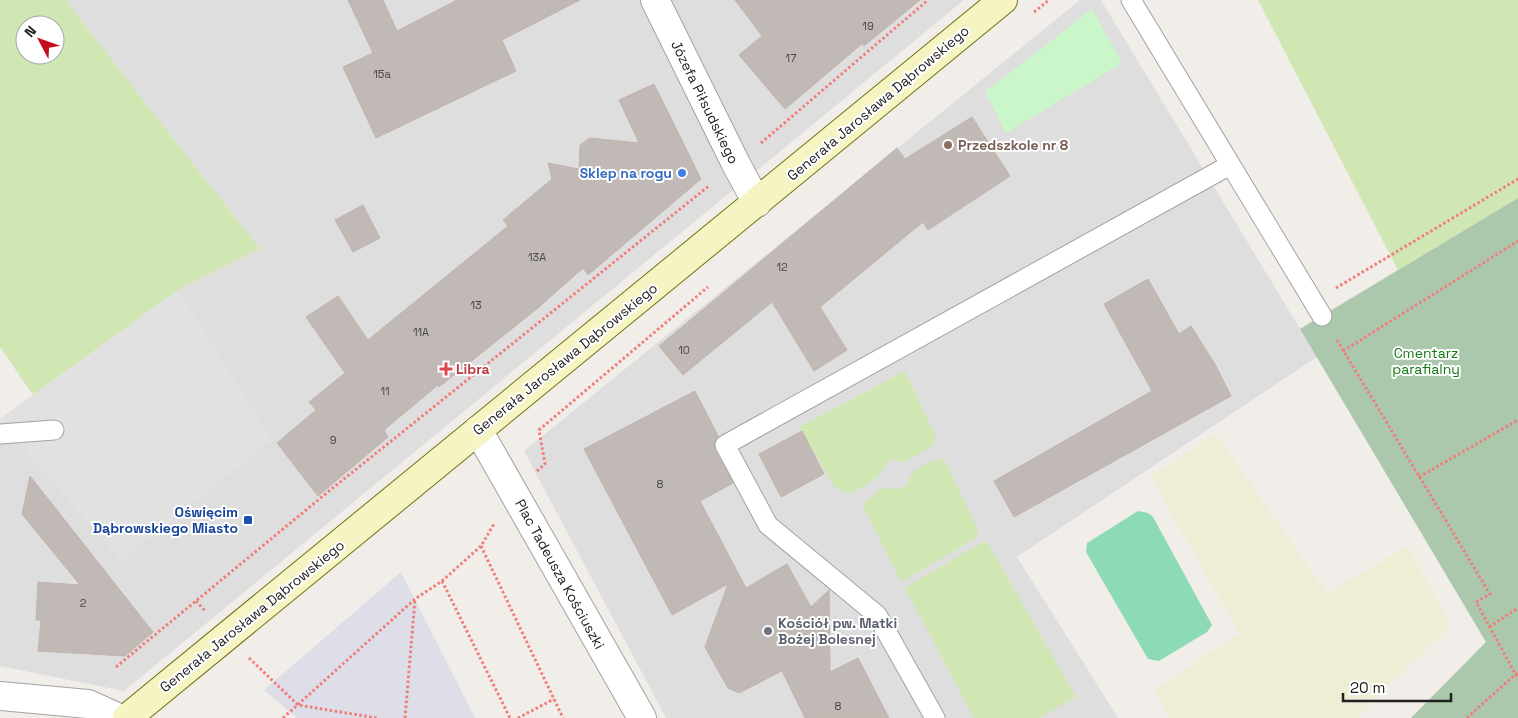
<svg xmlns="http://www.w3.org/2000/svg" width="1518" height="718" font-family="'Space Grotesk',sans-serif">
<style>
.residential{fill:#dfdede}
.farmland{fill:#eeeed6}
.grass{fill:#d0e7b3;fill-rule:evenodd}
.cemetery{fill:#abc8ad}
.park{fill:#caf6ca}
.pitch{fill:#8ddab6}
.parking{fill:#e1e1e1}
.plaza{fill:#dddee7}
.building{fill:#c1b9b5;stroke:#c2b4ac}
.lines{fill:none;stroke-linecap:round;stroke-linejoin:round}
.lane-casing{stroke:#a2a2a2;stroke-width:21}
.street-casing{stroke:#a2a2a2;stroke-width:30}
.secondary-casing{stroke:#70730d;stroke-width:30}
.path{stroke:#f17d7a;stroke-width:3;stroke-dasharray:2.5 2.5;stroke-linecap:butt}
.lane{stroke:#fff;stroke-width:19}
.street{stroke:#fff;stroke-width:28}
.secondary{stroke:#f6f4c2;stroke-width:28}
.education-dot{fill:#8d6e63;stroke:#fff;stroke-width:2}
.shop-dot{fill:#3f7fe0;stroke:#fff;stroke-width:2}
.health-dot{fill:#e0444e;stroke:#fff;stroke-width:2}
.transit-dot{fill:#1a4fb4;stroke:#fff;stroke-width:2}
.worship-dot{fill:#6b7280;stroke:#fff;stroke-width:2}
.labels{text-anchor:middle;dominant-baseline:central;stroke-width:4;stroke-linejoin:round;paint-order:stroke}
.number-label{font-size:11px;fill:#494746}
.street-label{font-size:14px;fill:#212121;stroke:#fff}
.education-label{font-size:14px;font-weight:bold;fill:#785e54;stroke:#fff;text-anchor:start}
.shop-label{font-size:14px;font-weight:bold;fill:#366cbe;stroke:#fff;text-anchor:end}
.park-label{font-size:14px;fill:#147a14;stroke:#fff}
.health-label{font-size:14px;font-weight:bold;fill:#be3a42;stroke:#fff;text-anchor:start}
.transit-label{font-size:14px;font-weight:bold;fill:#164399;stroke:#fff;text-anchor:end}
.worship-label{font-size:14px;font-weight:bold;fill:#5b616d;stroke:#fff;text-anchor:start}
</style>
<rect width="100%" height="100%" fill="#f1ede9"/>
<g class="residential">
<path d="M 67,0 L 964,0 L 124,691 L 0,666 L 0,419 L 178,290 L 260,249 L 72,9 Z"/>
<path d="M 1080,0 L 1101,0 L 1317,357 L 1017,557 L 1118,718 L 666,718 L 524,451 Z"/>
</g>
<path class="farmland" d="M 1216,434 L 1327,593 L 1408,546 L 1451,627 L 1387,686 L 1358,718 L 1170,718 L 1154,690 L 1239,633 L 1150,476 Z"/>
<g class="grass">
<path d="M 0,0 L 67,0 L 72,9 L 260,249 L 178,290 L 33,395 L 0,347 ZM 25,25 L 55,25 L 55,55 L 25,55 Z"/>
<path d="M 1258,0 L 1518,0 L 1518,198 L 1398,270 Z"/>
<path d="M 905,371 L 936,437 L 931,447 L 905,462 L 894,460 L 887,463 L 880,475 L 853,493 L 841,491 L 834,486 L 799,427 Z"/>
<path d="M 940,458 L 945,461 L 978,530 L 976,538 L 901,582 L 862,504 L 883,488 C 889,487 893,491 899,489 C 912,484 908,476 914,471 C 922,465 932,462 940,458 Z"/>
<path d="M 986,540 L 1076,697 L 1038,718 L 974,718 L 905,588 Z"/>
</g>
<path class="cemetery" d="M 1518,198 L 1518,718 L 1411,718 L 1486,642 L 1300,329 Z"/>
<path class="park" d="M 1092,9 L 1122,63 L 1006,133 L 985,92 Z"/>
<path class="pitch" d="M 1138,511 L 1148,513 L 1153,517 L 1212,625 L 1207,632 L 1159,661 L 1148,659 L 1086,552 L 1087,543 Z"/>
<path class="parking" d="M 178,290 L 272,440 L 121,561 L 0,421 L 0,419 Z"/>
<path class="plaza" d="M 401,572 L 475,718 L 297,718 L 264,690 Z"/>
<g class="building">
<path d="M 348,0 L 383,0 L 397,31 L 457,0 L 580,0 L 502,40 L 516,71 L 376,138 L 343,67 L 373,53 Z"/>
<path d="M 735,0 L 920,0 L 864,46 L 863,43 L 785,109 L 739,55 L 762,36 Z"/>
<path d="M 654,84 L 701,179 L 588,275 L 583,268 L 538,308 L 439,387 L 438,385 L 384,430 L 388,437 L 318,496 L 277,443 L 316,410 L 309,402 L 345,373 L 306,317 L 338,296 L 368,340 L 508,226 L 503,220 L 552,179 L 548,163 L 579,169 L 580,145 L 590,138 L 639,143 L 619,100 Z"/>
<path d="M 972,117 L 1010,176 L 928,230 L 923,222 L 820,307 L 847,350 L 814,371 L 772,302 L 683,375 L 659,346 L 897,148 L 905,159 Z"/>
<path d="M 363,205 L 380,238 L 353,252 L 335,220 Z"/>
<path d="M 1148,279 L 1179,334 L 1191,326 L 1216,366 L 1231,396 L 1014,517 L 994,481 L 1152,391 L 1104,304 Z"/>
<path d="M 695,391 L 718,436 L 714,444 L 715,450 L 733,483 L 700,501 L 746,588 L 787,564 L 811,607 L 829,590 L 830,672 L 858,658 L 889,718 L 805,718 L 782,671 L 739,693 L 728,688 L 705,647 L 728,584 L 672,615 L 584,449 Z"/>
<path d="M 802,431 L 824,474 L 781,497 L 759,454 Z"/>
<path d="M 30,476 L 153,632 L 125,656 L 38,651 L 41,620 L 36,620 L 38,582 L 80,585 L 22,514 Z"/>
</g>
<g class="lines">
<g class="lane-casing">
<g id="lane">
<path d="M 1131,0 L 1322,316"/>
<path d="M 0,434 L 54,430"/>
<path d="M 935,718 L 877,615 L 768,525 L 725,445 L 1230,165"/>
</g>
</g>
<g class="street-casing">
<g id="street">
<path d="M 655,0 L 736,164 L 757,203"/>
<path d="M 478,430 L 642,718"/>
<path d="M 0,696 L 88,704 L 119,718"/>
</g>
</g>
<g class="secondary-casing">
<path id="secondary" d="M 127,718 L 1003,0"/>
</g>
<g class="path">
<path d="M 1034,12 L 1049,0"/>
<path d="M 761,143 L 928,0"/>
<path d="M 1336,288 L 1518,179"/>
<path d="M 1337,340 L 1490,594 L 1476,602 L 1518,679"/>
<path d="M 1343,351 L 1518,241"/>
<path d="M 537,471 L 545,464 L 539,430 L 708,287"/>
<path d="M 1419,477 L 1518,420"/>
<path d="M 481,546 L 563,718"/>
<path d="M 442,581 L 510,718"/>
<path d="M 196,601 L 206,612"/>
<path d="M 1489,627 L 1518,608"/>
<path d="M 249,658 L 298,705 L 377,718"/>
<path d="M 116,667 L 329,491 L 710,185"/>
<path d="M 283,718 L 415,599 L 442,581 L 481,546 L 494,524"/>
<path d="M 405,718 L 415,599"/>
<path d="M 518,718 L 554,699"/>
<path d="M 1467,718 L 1518,672"/>
</g>
<use href="#lane" class="lane"/>
<use href="#street" class="street"/>
<use href="#secondary" class="secondary"/>
</g>
<circle class="education-dot" cx="948" cy="145" r="5"/>
<circle class="shop-dot" cx="682" cy="173" r="5"/>
<path class="health-dot" d="M443.5 361.5h5v5h5v5h-5v5h-5v-5h-5v-5h5z"/>
<rect class="transit-dot" x="243" y="515" width="10" height="10" rx="2.5"/>
<circle class="worship-dot" cx="768" cy="631" r="5"/>
<g class="labels">
<g class="number-label">
<text x="868" y="26">19</text>
<text x="791" y="58">17</text>
<text x="382" y="74">15a</text>
<text x="537" y="257">13A</text>
<text x="782" y="267">12</text>
<text x="476" y="305">13</text>
<text x="421" y="332">11A</text>
<text x="684" y="350">10</text>
<text x="385" y="391">11</text>
<text x="333" y="440">9</text>
<text x="660" y="484">8</text>
<text x="83" y="603">2</text>
<text x="838" y="706">8</text>
</g>
<g class="street-label">
<text transform="translate(705 102) rotate(64)">Józefa Piłsudskiego</text>
<text transform="translate(878 103) rotate(-40)">Generała Jarosława Dąbrowskiego</text>
<text transform="translate(565 359) rotate(-39)">Generała Jarosława Dąbrowskiego</text>
<text transform="translate(560 574) rotate(61)">Plac Tadeusza Kościuszki</text>
<text transform="translate(252 616) rotate(-39)">Generała Jarosława Dąbrowskiego</text>
</g>
<g class="education-label">
<text x="958" y="145">Przedszkole nr 8</text>
</g>
<g class="shop-label">
<text x="672" y="173">Sklep na rogu</text>
</g>
<g class="park-label">
<text x="1426" y="353">Cmentarz<tspan x="1426" dy="16">parafialny</tspan></text>
</g>
<g class="health-label">
<text x="456" y="369">Libra</text>
</g>
<g class="transit-label">
<text x="238" y="512">Oświęcim<tspan x="238" dy="16">Dąbrowskiego Miasto</tspan></text>
</g>
<g class="worship-label">
<text x="778" y="623">Kościół pw. Matki<tspan x="778" dy="16">Bożej Bolesnej</tspan></text>
</g>
</g>
<g transform="translate(40 40) rotate(311)"><circle r="24" fill="#ffffff" stroke="#a6a6a6"/>
<path d="M0-4L9 19L0 12L-9 19Z" fill="#c40e1d"/>
<text y="-8" font-size="14" font-weight="bold" text-anchor="middle" fill="#212121">N</text>
</g>
<path d="M1343 693v8h108v-8" fill="none" stroke="#212121" stroke-width="2.5"/>
<text x="1350" y="693" font-size="15" fill="#212121" stroke="#ffffff" stroke-width="4" paint-order="stroke">20 m</text>
</svg>
